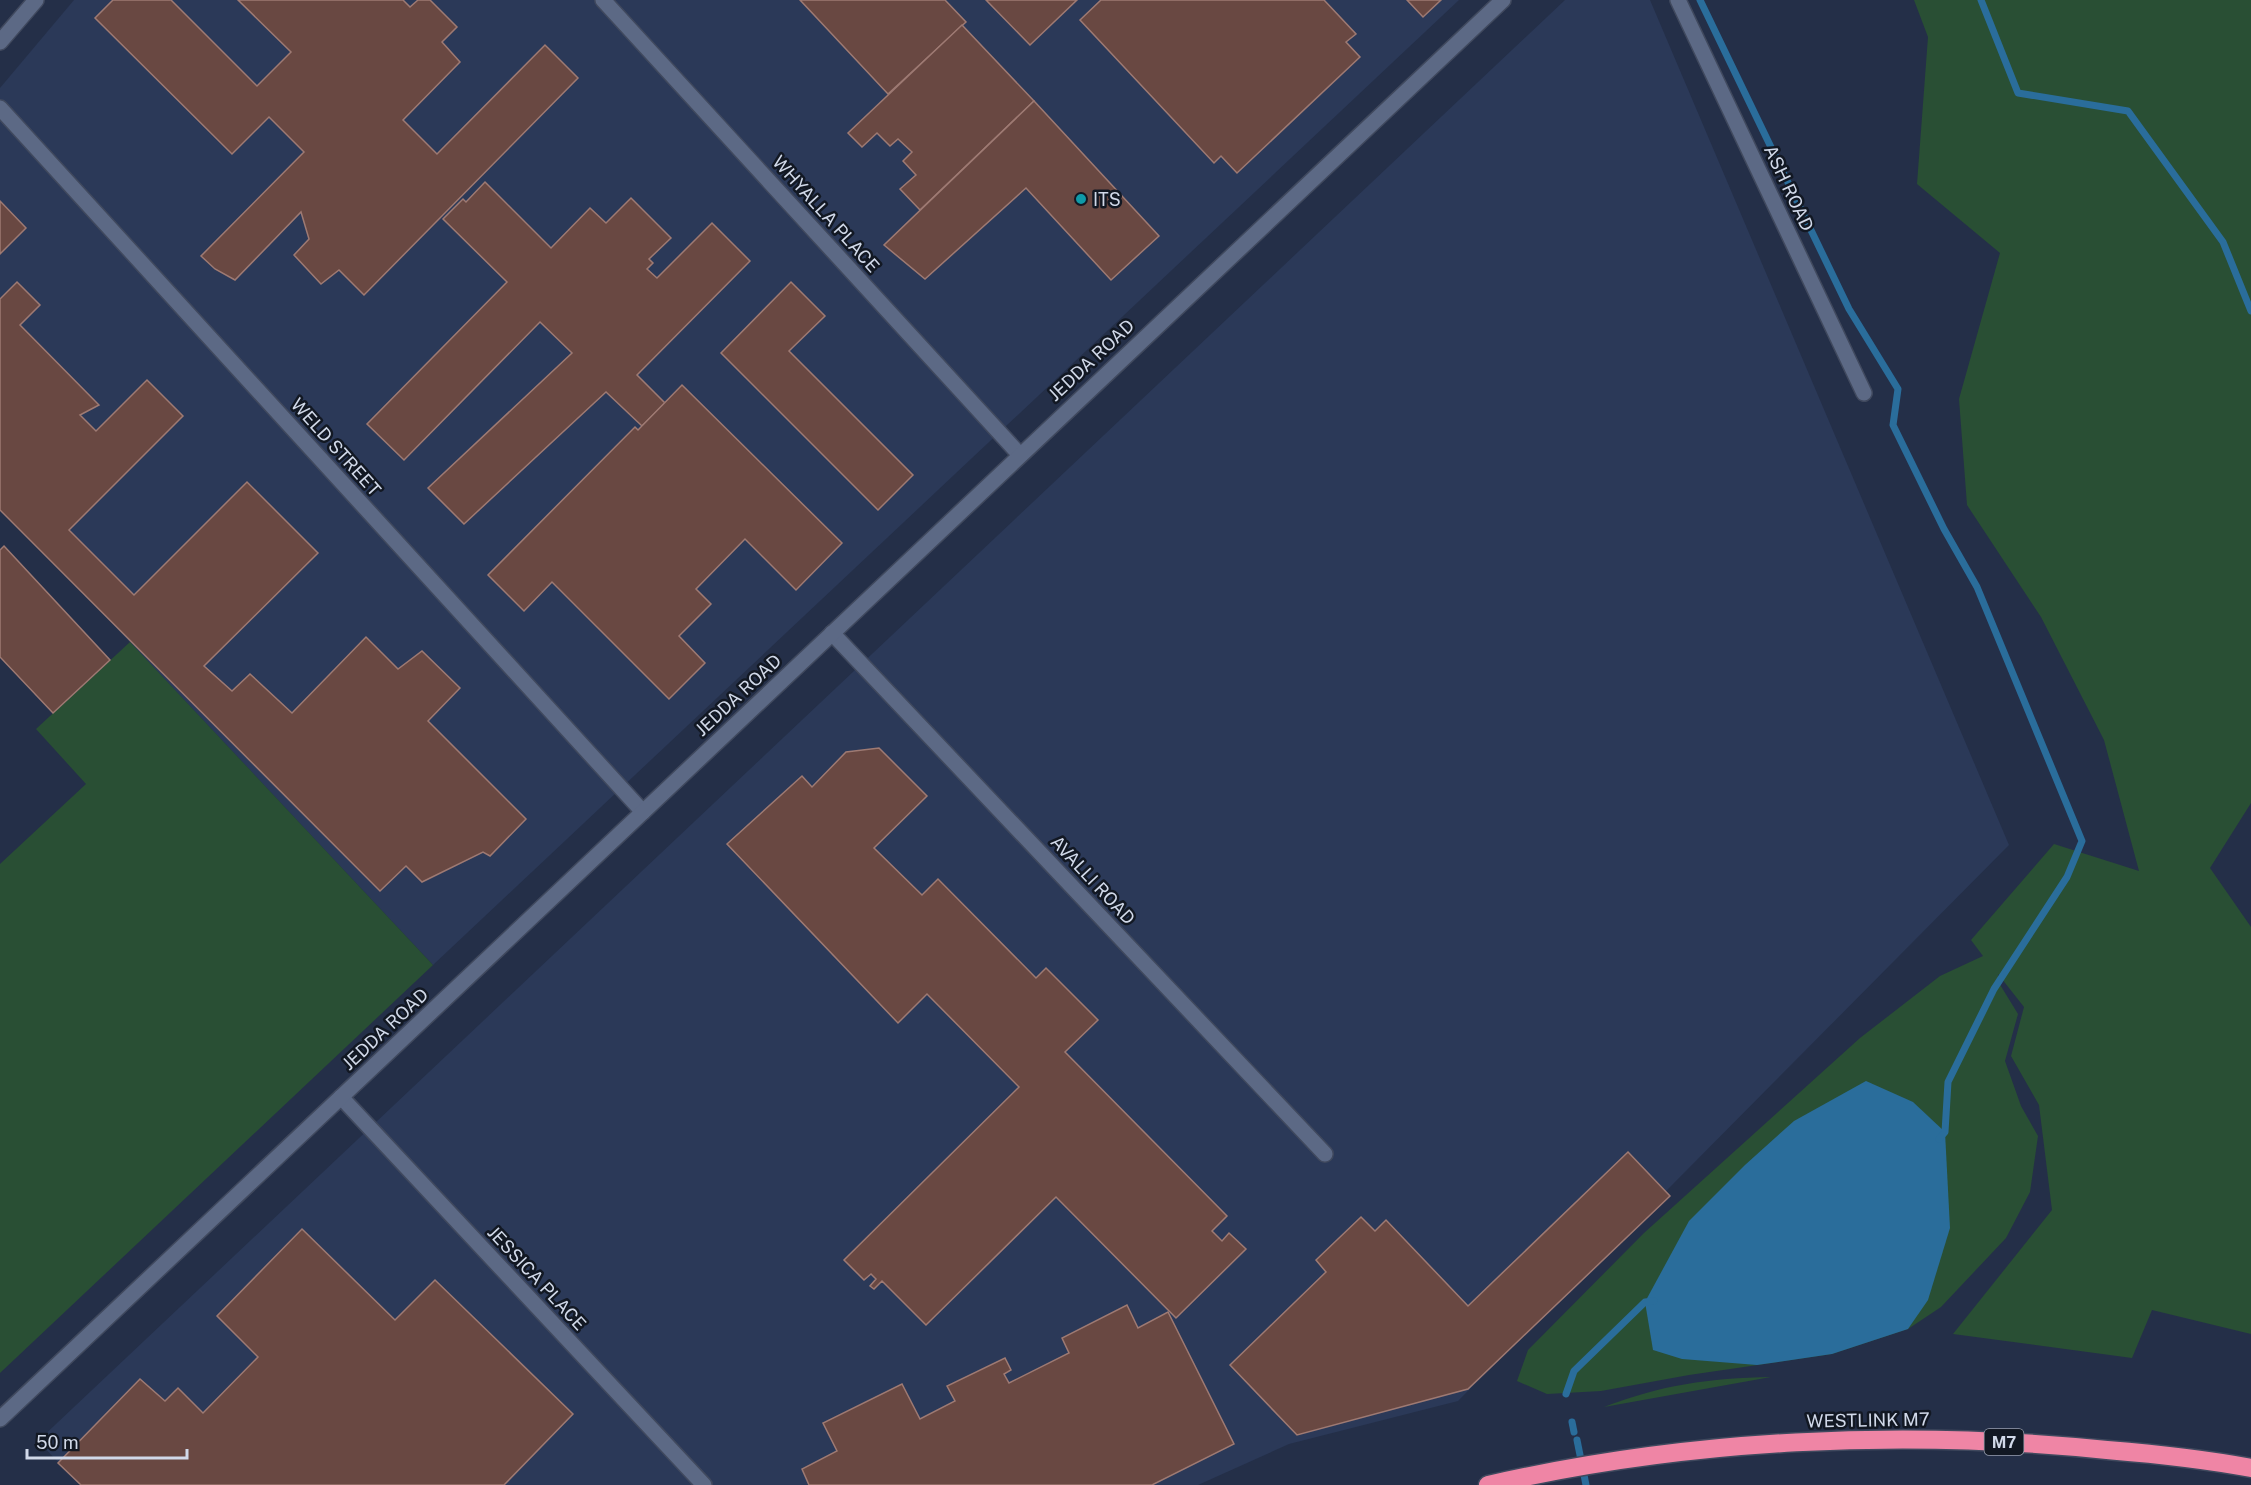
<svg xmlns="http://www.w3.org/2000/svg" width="2251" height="1485" font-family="'Public Sans',sans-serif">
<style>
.built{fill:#2b3958}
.green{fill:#294f34}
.water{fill:#2a6d9b}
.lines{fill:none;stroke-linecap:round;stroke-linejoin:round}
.stream{stroke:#2a6d9b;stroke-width:7}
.building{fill:#694842;stroke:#9e7a73;stroke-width:1.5}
.minor-casing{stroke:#40495e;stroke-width:18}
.highway-casing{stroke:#40495e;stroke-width:21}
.minor{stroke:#5c6985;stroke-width:15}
.highway{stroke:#ef85a5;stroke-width:18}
.culture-dot{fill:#0f9aa8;stroke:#121823;stroke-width:2}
.labels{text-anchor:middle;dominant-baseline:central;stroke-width:5;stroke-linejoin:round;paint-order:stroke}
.shield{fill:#121823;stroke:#989fae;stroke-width:1.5}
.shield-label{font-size:16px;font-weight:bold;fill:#d1d9e9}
.street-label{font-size:18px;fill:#d1d9e9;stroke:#121823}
.poi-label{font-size:18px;fill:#d1d9e9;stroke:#121823;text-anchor:start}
</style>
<rect width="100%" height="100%" fill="#242f48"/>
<g class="built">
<path d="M 74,0 L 1459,0 L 433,965 L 0,504 L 0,88 Z"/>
<path d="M 1565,0 L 1650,0 L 2009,845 L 1458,1401 L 1289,1444 L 1198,1485 L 80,1485 L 38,1441 Z"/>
</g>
<g class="green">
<path d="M 1914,0 L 2251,0 L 2251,803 L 2210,868 L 2251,927 L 2251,1334 L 2152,1310 L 2132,1358 L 1953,1334 L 2052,1210 L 2039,1105 L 2011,1056 L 2024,1007 L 1998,974 L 1999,983 L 2018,1014 L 2005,1061 L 2021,1106 L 2038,1136 L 2030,1192 L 2006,1238 L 1941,1307 L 1908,1329 L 1832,1354 L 1689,1375 L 1601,1391 L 1547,1394 L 1517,1381 L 1528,1350 L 1644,1233 L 1860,1038 L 1940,976 L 1983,956 L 1971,940 L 2054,844 L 2139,871 L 2104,740 L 2041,617 L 1967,505 L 1959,399 L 2000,253 L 1917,184 L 1928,37 Z"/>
<path d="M 130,642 L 433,965 L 0,1373 L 0,864 L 86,784 L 36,729 Z"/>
<path d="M 1771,1377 L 1604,1407 C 1661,1385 1709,1378 1771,1377 Z"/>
</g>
<path class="water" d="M 1866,1081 L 1913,1102 L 1945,1132 L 1950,1228 L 1928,1300 L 1908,1329 L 1832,1354 L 1757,1365 L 1682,1359 L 1653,1350 L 1645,1302 L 1689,1221 L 1745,1165 L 1794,1121 Z"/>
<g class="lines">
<g class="stream">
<path d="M 1700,0 L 1849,309 L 1898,389 L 1893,425 L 1944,529 L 1977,587 L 2082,841 L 2067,877 L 1994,989 L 1948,1082 L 1945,1132 L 1939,1139"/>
<path d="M 1981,0 L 2018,93 L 2128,111 L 2223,242 L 2251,311"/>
<path d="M 1566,1394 L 1574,1371 L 1645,1302 L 1654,1301"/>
<path d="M 1572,1422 L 1574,1432"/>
<path d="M 1577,1440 L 1586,1485"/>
</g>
</g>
<g class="building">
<path d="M 113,0 L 171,0 L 257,86 L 291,52 L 238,0 L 403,0 L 410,7 L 418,0 L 430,0 L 457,27 L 442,42 L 460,62 L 403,120 L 437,154 L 545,45 L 578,78 L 364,295 L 339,270 L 321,284 L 294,255 L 309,239 L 301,212 L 235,280 L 215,269 L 201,256 L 304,152 L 269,117 L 232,154 L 95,18 Z"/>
<path d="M 800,0 L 945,0 L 966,22 L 888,94 Z"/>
<path d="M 986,0 L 1077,0 L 1030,45 Z"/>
<path d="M 1101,0 L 1324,0 L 1356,34 L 1346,42 L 1360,57 L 1237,173 L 1221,156 L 1214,163 L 1080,20 Z"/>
<path d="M 1407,0 L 1441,0 L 1423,17 Z"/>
<path d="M 962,25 L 1034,101 L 920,210 L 900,189 L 916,175 L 903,161 L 912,152 L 898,139 L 890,146 L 877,133 L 862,147 L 848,133 Z"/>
<path d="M 1034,101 L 1159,236 L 1111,280 L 1026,188 L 925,279 L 884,245 Z"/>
<path d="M 485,182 L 551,248 L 590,208 L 606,223 L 631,198 L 671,238 L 649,259 L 653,263 L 647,269 L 657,278 L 712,223 L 750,261 L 637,375 L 665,403 L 642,426 L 606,392 L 464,524 L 428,488 L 572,353 L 540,322 L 404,460 L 367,424 L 507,282 L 443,219 L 463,199 L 466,202 Z"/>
<path d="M 0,201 L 26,228 L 0,254 Z"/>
<path d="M 17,282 L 40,305 L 20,325 L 99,405 L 80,415 L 96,431 L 147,380 L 183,416 L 69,530 L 134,595 L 247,482 L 318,553 L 204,666 L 232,691 L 250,674 L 292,713 L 366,637 L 398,669 L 422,651 L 460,688 L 428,721 L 526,819 L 490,856 L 483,852 L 422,882 L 406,866 L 380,891 L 0,510 L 0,299 Z"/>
<path d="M 791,282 L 825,316 L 789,351 L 913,475 L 878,510 L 721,353 Z"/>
<path d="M 682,385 L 842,543 L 796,590 L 745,539 L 696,589 L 711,604 L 679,636 L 705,663 L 669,699 L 552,582 L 524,611 L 488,575 L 635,427 L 638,430 Z"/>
<path d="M 4,546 L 110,660 L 53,713 L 0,657 L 0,550 Z"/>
<path d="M 879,748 L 927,796 L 874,848 L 922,895 L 938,879 L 1036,978 L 1046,968 L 1098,1020 L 1065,1052 L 1227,1216 L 1212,1231 L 1222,1241 L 1229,1233 L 1246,1249 L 1176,1318 L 1056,1197 L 926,1325 L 882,1281 L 874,1289 L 870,1286 L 876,1279 L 871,1274 L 864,1280 L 844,1260 L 1019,1087 L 927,994 L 898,1023 L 727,844 L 802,776 L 812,787 L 846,752 Z"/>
<path d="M 1628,1152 L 1670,1196 L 1468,1389 L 1297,1435 L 1230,1365 L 1326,1272 L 1316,1260 L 1361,1217 L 1375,1231 L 1386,1220 L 1468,1306 Z"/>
<path d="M 302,1229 L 395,1320 L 435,1280 L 573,1414 L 504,1485 L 81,1485 L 58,1463 L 140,1379 L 165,1401 L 178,1388 L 203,1413 L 258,1357 L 217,1316 Z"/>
<path d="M 1127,1305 L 1138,1328 L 1168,1312 L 1234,1444 L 1152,1485 L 809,1485 L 802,1469 L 837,1451 L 823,1423 L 902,1384 L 920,1419 L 955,1401 L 947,1386 L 1005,1358 L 1011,1370 L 1004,1374 L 1009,1383 L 1069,1353 L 1062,1338 Z"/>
</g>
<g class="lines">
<g class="minor-casing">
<g id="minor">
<path d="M 603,0 L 1019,454"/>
<path d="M 1678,0 L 1864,393"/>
<path d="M 0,42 L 36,0"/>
<path d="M 0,108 L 643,812"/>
<path d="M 832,633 L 1325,1154"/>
<path d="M 341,1097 L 704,1485"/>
<path d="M 0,1419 L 1503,0"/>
</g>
</g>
<g class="highway-casing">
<path id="highway" d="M 1488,1485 C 1689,1439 1902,1429 2107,1450 C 2155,1454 2204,1459 2251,1468"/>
</g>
<use href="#minor" class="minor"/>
<use href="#highway" class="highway"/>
</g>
<circle class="culture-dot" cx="1081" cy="199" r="6"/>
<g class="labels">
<rect class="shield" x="1984.5" y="1429" width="39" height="26" rx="4.5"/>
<g class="shield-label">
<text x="2004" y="1442">M7</text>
</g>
<g class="street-label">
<text transform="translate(1789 188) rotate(65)">ASH ROAD</text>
<text transform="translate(826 214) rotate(48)">WHYALLA PLACE</text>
<text transform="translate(1091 360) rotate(-43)">JEDDA ROAD</text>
<text transform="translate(336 447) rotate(48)">WELD STREET</text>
<text transform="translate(738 695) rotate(-43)">JEDDA ROAD</text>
<text transform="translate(1093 880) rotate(47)">AVALLI ROAD</text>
<text transform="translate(385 1029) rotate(-43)">JEDDA ROAD</text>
<text transform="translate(537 1278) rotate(47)">JESSICA PLACE</text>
<text transform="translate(1868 1420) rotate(-1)">WESTLINK M7</text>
</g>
<g class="poi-label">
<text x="1093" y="199">ITS</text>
</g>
</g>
<path d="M27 1449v9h160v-9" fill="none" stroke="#d1d9e9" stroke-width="3"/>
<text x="36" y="1449" font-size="18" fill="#d1d9e9" stroke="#121823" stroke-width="4.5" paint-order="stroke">50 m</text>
</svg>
